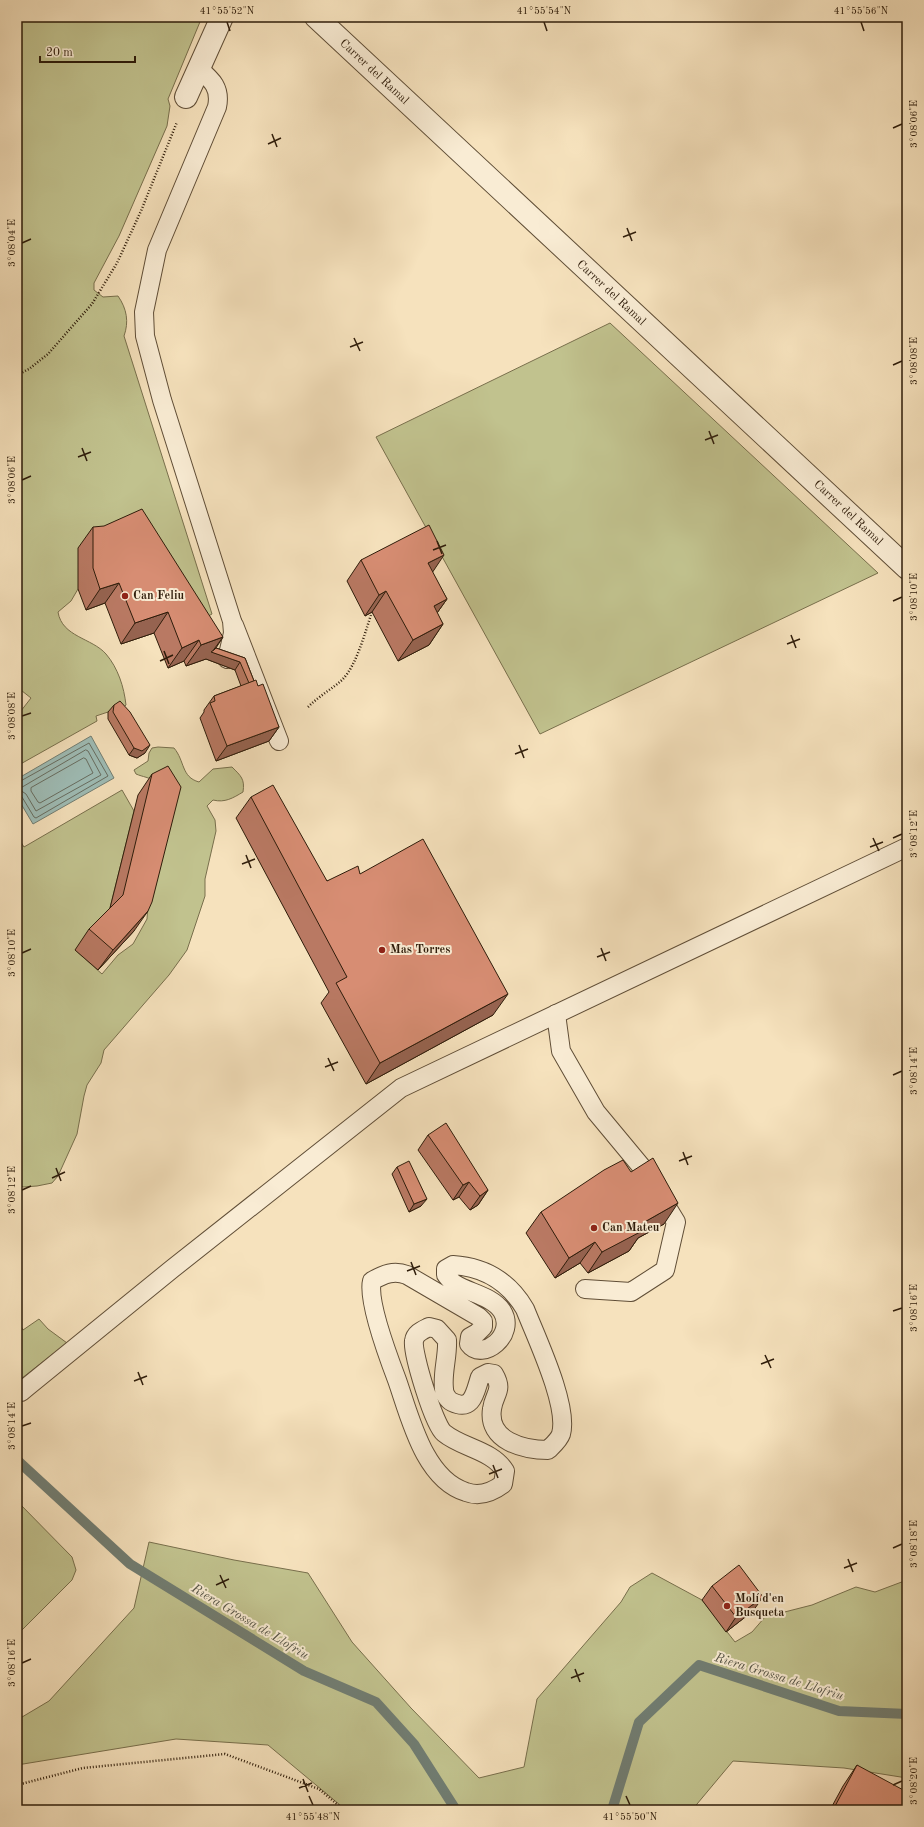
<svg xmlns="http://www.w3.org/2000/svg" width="924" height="1827" font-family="'Old Standard TT',serif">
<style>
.green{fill:#c1c28e;stroke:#786f4c}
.water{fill:#9ebdb7;stroke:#717d72}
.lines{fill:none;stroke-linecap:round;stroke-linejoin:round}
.shore{stroke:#666c60;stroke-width:1}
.stream{stroke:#717d72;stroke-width:10}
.service-casing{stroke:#604e37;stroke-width:20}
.minor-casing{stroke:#604e37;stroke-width:24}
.path{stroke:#2e1c0a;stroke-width:2.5;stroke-dasharray:1 2;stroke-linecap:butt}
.service{stroke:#f9ecd4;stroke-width:18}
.minor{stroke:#f9ecd4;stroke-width:22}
.wall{fill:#b97963;stroke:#2e1c0a}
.shaded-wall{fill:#966350;stroke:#2e1c0a}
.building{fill:#d78d73;stroke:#2e1c0a}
.ticks{fill:none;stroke:#2e1c0a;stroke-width:1.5}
.poi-dot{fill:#8f2418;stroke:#f9ecd4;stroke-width:1.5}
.labels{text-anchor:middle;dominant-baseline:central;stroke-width:4;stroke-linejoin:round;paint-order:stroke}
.street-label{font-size:12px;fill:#2e1c0a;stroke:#f9ecd4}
.poi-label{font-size:12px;font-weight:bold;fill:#2e1c0a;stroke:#f9ecd4;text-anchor:start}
.water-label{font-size:13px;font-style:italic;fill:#555447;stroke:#f9ecd4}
.neatline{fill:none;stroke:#2e1c0a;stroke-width:1.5}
.ticks-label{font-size:10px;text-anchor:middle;fill:#2e1c0a}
</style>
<rect width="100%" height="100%" fill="#f6e2bd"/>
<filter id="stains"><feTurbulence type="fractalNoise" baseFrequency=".005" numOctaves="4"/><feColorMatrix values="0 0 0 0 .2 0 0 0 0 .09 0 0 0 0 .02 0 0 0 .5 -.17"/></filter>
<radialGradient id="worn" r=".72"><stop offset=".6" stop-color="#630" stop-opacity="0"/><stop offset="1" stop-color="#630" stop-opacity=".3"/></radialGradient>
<g class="green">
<path d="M 17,17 L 202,17 L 168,99 L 170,106 L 167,126 L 119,236 L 94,283 L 94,290 L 103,297 L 118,296 C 127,309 129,322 124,336 L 212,614 L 189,627 L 78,589 L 71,601 L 58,612 C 62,637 92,638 106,654 C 118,668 124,687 126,705 L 118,713 L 108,712 L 96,716 L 97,721 L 17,766 L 17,716 L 31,698 L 17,687 Z"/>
<path d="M 610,323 L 878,573 L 540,734 L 376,437 Z"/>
<path d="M 158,747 L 174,748 C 185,761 181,777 199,782 L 213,769 L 232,767 C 241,776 245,779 243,792 C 233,798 225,803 213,800 L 207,806 L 215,820 L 216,831 L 205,879 L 205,896 L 187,950 L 169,975 L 104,1050 L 101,1063 L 87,1085 L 84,1096 L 77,1134 L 58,1176 L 52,1183 L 37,1186 L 23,1187 L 17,1183 L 17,836 L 24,847 L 122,790 L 134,811 L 108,916 L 75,950 L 102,974 L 118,955 L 133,944 L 147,919 L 156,782 C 149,777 143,777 136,774 L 134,770 L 148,761 L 149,753 L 152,748 Z"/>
<path d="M 17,1319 L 23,1330 L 39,1319 L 48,1329 L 67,1343 L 17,1382 Z"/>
<path d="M 17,1501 L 72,1557 L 76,1570 L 72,1580 L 17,1635 Z"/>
<path d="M 149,1542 L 234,1560 L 308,1573 L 352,1642 L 411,1708 L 479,1778 L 524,1767 L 537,1699 L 621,1602 L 630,1587 L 652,1573 L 702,1600 L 735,1642 L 752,1632 L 765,1617 L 812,1605 L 856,1587 L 875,1592 L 907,1580 L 907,1778 L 844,1768 L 733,1761 L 692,1810 L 346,1810 L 268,1745 L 176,1739 L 17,1765 L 17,1720 L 49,1701 L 134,1608 Z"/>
</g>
<path class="water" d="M 91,736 L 114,778 L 33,824 L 17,797 L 17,779 Z"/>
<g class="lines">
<g class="shore">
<path d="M 86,750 L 88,751 L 101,775 L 36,811 L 26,794 L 20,790 L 21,788 Z"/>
<path d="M 84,758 L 86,759 L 93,773 L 40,803 L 38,802 L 31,791 L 31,788 Z"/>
<path d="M 17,783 L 89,743 L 108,776 L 36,818 L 34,817 L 22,797 L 17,795"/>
</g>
<g class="stream">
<path d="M 17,1460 L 130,1564 L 304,1671 L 376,1702 L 414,1744 L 456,1810"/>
<path d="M 612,1810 L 639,1722 L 699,1665 L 839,1711 L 907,1714"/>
</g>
<g class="service-casing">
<g id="service">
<path d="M 199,69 C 212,80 221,88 217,107 L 157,250 L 144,312 L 145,336 L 162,400 L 232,621 L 233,633 L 227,659"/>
<path d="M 234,625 L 279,741"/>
<path d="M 556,1014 L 561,1051 L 596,1112 L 645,1171 L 676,1222 L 665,1270 L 631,1292 L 585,1289"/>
<path d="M 453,1265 C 485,1267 509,1282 525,1309 C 536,1337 569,1406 561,1434 C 559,1440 553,1445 548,1450 C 524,1450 487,1441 492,1409 C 494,1393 504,1391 494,1374 L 488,1373 L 480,1377 C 475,1392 473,1412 452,1402 C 448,1400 444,1394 444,1389 C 442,1373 448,1356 447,1340 L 437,1329 L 429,1327 C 423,1330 415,1333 414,1341 C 412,1353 434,1425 444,1433 C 462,1448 492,1450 505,1471 L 503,1484 C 491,1493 479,1497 466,1492 C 424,1479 410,1417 397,1380 C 389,1359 367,1300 372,1281 C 384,1274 394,1270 407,1275 L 479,1317 L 483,1321 L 483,1327 L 477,1333 L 470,1337 L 469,1344 C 482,1362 517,1335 502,1311 C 492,1296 469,1293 455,1284 C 451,1282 449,1278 446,1275 L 446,1269 Z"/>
<path d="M 17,1392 L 21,1392 L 27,1387 L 172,1269 L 401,1088 L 907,847"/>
</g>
</g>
<g class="minor-casing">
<g id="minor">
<path d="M 316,17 L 907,568"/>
<path d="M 186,97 L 222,17"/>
</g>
</g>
<g class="path">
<path d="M 17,375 L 29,369 L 48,354 L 92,304 L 117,263 L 141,211 L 177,122"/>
<path d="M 308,707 C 319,696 332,689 342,680 C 357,665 365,632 372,612"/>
<path d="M 17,1785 L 83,1768 L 225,1754 L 319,1789 L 344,1810"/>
</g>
<use href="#service" class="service"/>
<use href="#minor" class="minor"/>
</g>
<g class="wall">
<path d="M 93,527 L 223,637 L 216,648 L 245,658 L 254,681 L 258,686 L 279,727 L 269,741 L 216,761 L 200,718 L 204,712 L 204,710 L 214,696 L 241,686 L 235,670 L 206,659 L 186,666 L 184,661 L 168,668 L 154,633 L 121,644 L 105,603 L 86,610 L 78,589 L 78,548 Z"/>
<path d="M 361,560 L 432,572 L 447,599 L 437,613 L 443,624 L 429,645 L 398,661 L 372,612 L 365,616 L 347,581 Z"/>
<path d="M 114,705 L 145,753 L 137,758 L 129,755 L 108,719 L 108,712 Z"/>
<path d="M 152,774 L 134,931 L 98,970 L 75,950 L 89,929 L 110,908 L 138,795 Z"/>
<path d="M 251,797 L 327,881 L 360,874 L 493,1015 L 366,1084 L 321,1003 L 329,992 L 236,818 Z"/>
<path d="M 428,1135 L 488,1190 L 478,1205 L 470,1210 L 459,1197 L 453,1200 L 418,1150 Z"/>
<path d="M 397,1167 L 421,1206 L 409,1212 L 392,1174 Z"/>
<path d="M 541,1212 L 664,1224 L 638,1238 L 629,1251 L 588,1273 L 580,1263 L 555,1278 L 526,1233 Z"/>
<path d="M 712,1586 L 753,1611 L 726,1632 L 702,1600 Z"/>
<path d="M 857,1765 L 907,1810 L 830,1810 L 843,1786 Z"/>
</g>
<g class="shaded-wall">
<path d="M 444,555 L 430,576 L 428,563 Z"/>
<path d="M 119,583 L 105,603 L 86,610 L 100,589 Z"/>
<path d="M 386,591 L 372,612 L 365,616 L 379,595 Z"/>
<path d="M 447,599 L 432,620 L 434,606 Z"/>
<path d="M 168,612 L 154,633 L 121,644 L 135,623 Z"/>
<path d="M 443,624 L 429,645 L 398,661 L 413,640 Z"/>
<path d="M 223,637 L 212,652 L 240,662 L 235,670 L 206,659 L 186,666 L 201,645 Z"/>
<path d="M 199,640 L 184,661 L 168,668 L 182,648 Z"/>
<path d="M 279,727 L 269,741 L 216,761 L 227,746 Z"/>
<path d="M 150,745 L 145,753 L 137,758 L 129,755 L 134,748 Z"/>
<path d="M 148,911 L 134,931 L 98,970 L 113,950 Z"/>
<path d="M 508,994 L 493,1015 L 366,1084 L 380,1063 Z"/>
<path d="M 469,1182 L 459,1197 L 453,1200 L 463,1185 Z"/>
<path d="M 488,1190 L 478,1205 L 470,1210 L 480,1196 Z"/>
<path d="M 427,1199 L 421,1206 L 409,1212 L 414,1204 Z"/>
<path d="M 678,1203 L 664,1224 L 638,1238 L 629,1251 L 588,1273 L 602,1252 L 641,1224 Z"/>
<path d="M 595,1242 L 580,1263 L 555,1278 L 569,1258 Z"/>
<path d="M 763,1597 L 753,1611 L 726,1632 L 736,1617 Z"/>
</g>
<g class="building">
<path d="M 142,509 L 223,637 L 201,645 L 199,640 L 182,648 L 168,612 L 135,623 L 119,583 L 100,589 L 93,568 L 93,527 L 104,526 Z"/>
<path d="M 429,525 L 444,555 L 428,563 L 447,599 L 434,606 L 443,624 L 413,640 L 386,591 L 379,595 L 361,560 Z"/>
<path d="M 216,648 L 245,658 L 254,681 L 249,683 L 240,662 L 211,652 L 214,650 Z"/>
<path d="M 256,680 L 258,686 L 263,684 L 279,727 L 227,746 L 210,703 L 215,701 L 214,696 Z"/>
<path d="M 120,701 L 130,712 L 150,745 L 142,751 L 134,748 L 113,712 L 114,705 Z"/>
<path d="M 168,766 L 181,787 L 152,902 L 148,911 L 113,950 L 89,929 L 123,895 L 152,774 Z"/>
<path d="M 273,785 L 327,881 L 358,866 L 360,874 L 423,839 L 508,994 L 380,1063 L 336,983 L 347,977 L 251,797 Z"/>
<path d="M 446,1123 L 488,1190 L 480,1196 L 469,1182 L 463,1185 L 428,1135 Z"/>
<path d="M 653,1158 L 678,1203 L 641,1224 L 644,1230 L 602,1252 L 595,1242 L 569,1258 L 541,1212 L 604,1170 L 623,1160 L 631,1172 Z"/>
<path d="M 409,1161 L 427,1199 L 414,1204 L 397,1167 Z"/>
<path d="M 739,1565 L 763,1597 L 736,1617 L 712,1586 Z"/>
<path d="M 857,1765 L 907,1792 L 907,1810 L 837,1810 L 834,1808 Z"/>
</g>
<path class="ticks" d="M 227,22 L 230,31M 544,22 L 547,31M 861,22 L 864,31M 893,128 L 902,124M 272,134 L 277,147M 268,144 L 281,138M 627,228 L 632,241M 623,237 L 636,232M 22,243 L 31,239M 354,338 L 360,351M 350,347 L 363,342M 893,365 L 902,361M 709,431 L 714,444M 705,440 L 718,435M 82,448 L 87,461M 78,457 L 91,452M 22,480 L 31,476M 437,541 L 442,554M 433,550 L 446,545M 893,601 L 902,597M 791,635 L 796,648M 787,644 L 800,639M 164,651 L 169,664M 160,661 L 173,655M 22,716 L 31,713M 519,745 L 524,758M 515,754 L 528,749M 873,838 L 879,851M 893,838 L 902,834M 870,847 L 883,842M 246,855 L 251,868M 242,864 L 255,859M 601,948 L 606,961M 22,953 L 31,949M 597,957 L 610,952M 328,1058 L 334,1071M 325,1067 L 338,1062M 893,1075 L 902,1071M 683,1152 L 688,1165M 679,1161 L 692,1156M 56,1168 L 61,1181M 52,1178 L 65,1172M 22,1190 L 31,1186M 411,1262 L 416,1275M 407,1271 L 420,1266M 893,1311 L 902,1308M 765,1355 L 771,1368M 761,1364 L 774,1359M 138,1372 L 143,1385M 134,1381 L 147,1376M 22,1426 L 31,1423M 493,1465 L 498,1478M 489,1474 L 502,1469M 893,1548 L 902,1544M 848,1559 L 853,1572M 844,1568 L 857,1563M 220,1575 L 226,1588M 216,1585 L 229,1579M 22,1663 L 31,1659M 575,1669 L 580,1682M 571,1678 L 584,1673M 303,1779 L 308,1792M 893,1785 L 902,1781M 299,1788 L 312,1783M 309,1796 L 313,1805M 626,1796 L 630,1805"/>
<g class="poi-dot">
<circle cx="125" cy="596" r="4"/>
<circle cx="382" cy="950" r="4"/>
<circle cx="594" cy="1228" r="4"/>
<circle cx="727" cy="1606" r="4"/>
</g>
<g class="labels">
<g class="street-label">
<text transform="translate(374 72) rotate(43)">Carrer del Ramal</text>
<text transform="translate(611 293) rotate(43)">Carrer del Ramal</text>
<text transform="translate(848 513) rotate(43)">Carrer del Ramal</text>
</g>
<g class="poi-label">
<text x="133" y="596">Can Feliu</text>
<text x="390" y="950">Mas Torres</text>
<text x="602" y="1228">Can Mateu</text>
<text x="735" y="1599">Molí d'en<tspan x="735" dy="14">Busqueta</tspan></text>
</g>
<g class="water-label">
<text transform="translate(250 1622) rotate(31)">Riera Grossa de Llofriu</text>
<text transform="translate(779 1677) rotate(17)">Riera Grossa de Llofriu</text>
</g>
</g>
<rect width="924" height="1827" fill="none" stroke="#f6e2bd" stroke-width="44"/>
<path d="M40 56v6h95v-6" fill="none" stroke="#2e1c0a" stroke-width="2"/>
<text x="46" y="56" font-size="12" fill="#2e1c0a" stroke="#f9ecd4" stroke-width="3" paint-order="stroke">20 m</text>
<rect x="22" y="22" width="880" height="1783" class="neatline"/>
<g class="ticks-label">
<text x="227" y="14">41°55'52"N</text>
<text x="544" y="14">41°55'54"N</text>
<text x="861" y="14">41°55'56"N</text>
<text transform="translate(913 124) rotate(-90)" y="4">3°08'06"E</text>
<text transform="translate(11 243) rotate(-90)" y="4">3°08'04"E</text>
<text transform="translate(913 361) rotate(-90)" y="4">3°08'08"E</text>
<text transform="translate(11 480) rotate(-90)" y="4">3°08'06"E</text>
<text transform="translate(913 597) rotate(-90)" y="4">3°08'10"E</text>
<text transform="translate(11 716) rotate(-90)" y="4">3°08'08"E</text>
<text transform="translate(913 834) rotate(-90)" y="4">3°08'12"E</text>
<text transform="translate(11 953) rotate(-90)" y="4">3°08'10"E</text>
<text transform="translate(913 1071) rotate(-90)" y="4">3°08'14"E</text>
<text transform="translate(11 1190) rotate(-90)" y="4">3°08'12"E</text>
<text transform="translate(913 1308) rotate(-90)" y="4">3°08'16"E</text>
<text transform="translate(11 1426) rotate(-90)" y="4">3°08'14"E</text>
<text transform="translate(913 1544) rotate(-90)" y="4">3°08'18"E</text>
<text transform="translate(11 1663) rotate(-90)" y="4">3°08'16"E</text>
<text transform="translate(913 1781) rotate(-90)" y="4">3°08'20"E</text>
<text x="313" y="1820">41°55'48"N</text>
<text x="630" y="1820">41°55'50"N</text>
</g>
<rect width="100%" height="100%" filter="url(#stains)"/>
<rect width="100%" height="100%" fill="url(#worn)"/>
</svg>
